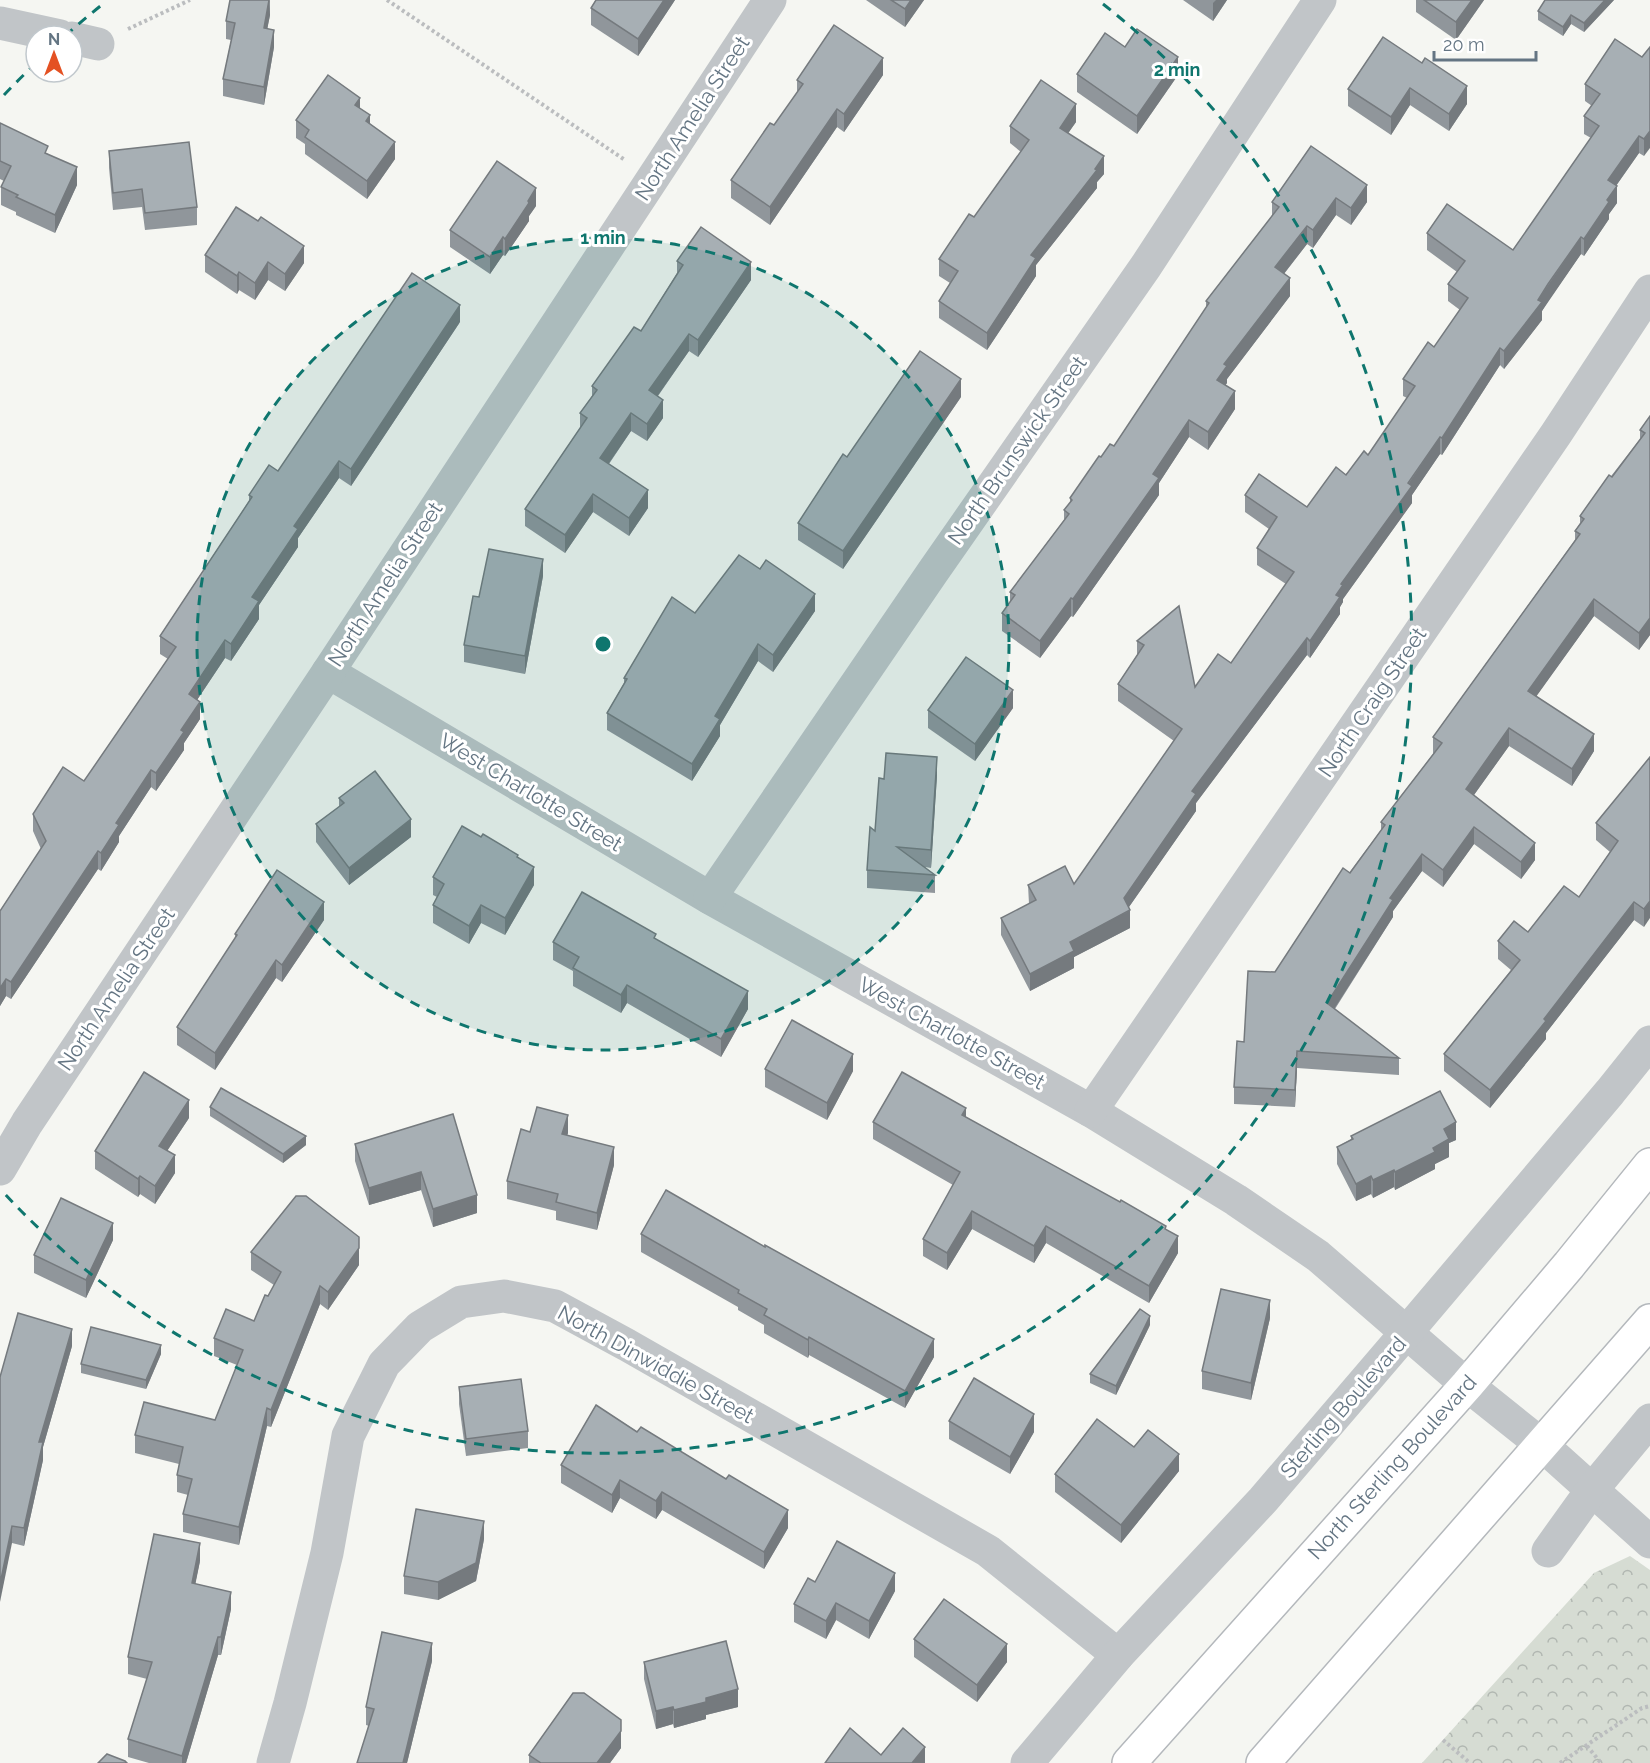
<svg xmlns="http://www.w3.org/2000/svg" width="1650" height="1763" font-family="Raleway,sans-serif">
<style>
.park{fill:url(#park-crowns)}
.lines{fill:none;stroke-linecap:round;stroke-linejoin:round}
.major-casing{stroke:#b4b8bc;stroke-width:36}
.path{stroke:#bbbdbf;stroke-width:4;stroke-dasharray:3 3;stroke-linecap:butt}
.minor{stroke:#c1c5c8;stroke-width:33}
.major{stroke:#fff;stroke-width:33}
.wall{fill:#90969b}
.shaded-wall{fill:#757a7e}
.building{fill:#a7afb4;stroke:#757a7e;stroke-width:1.5}
.ring{fill:none;stroke:#0f766e;stroke-width:3;stroke-dasharray:10 8}
.labels{text-anchor:middle;dominant-baseline:central;stroke-width:6;stroke-linejoin:round;paint-order:stroke}
.street-label{font-size:21px;fill:#647583;stroke:#fff}
.centre{fill:#0f766e;stroke:#fff;stroke-width:3}
.ring-label{font-size:18px;text-anchor:middle;font-weight:bold;fill:#0f766e;stroke:#fff;stroke-width:6;stroke-linejoin:round;paint-order:stroke}
</style>
<defs>
<pattern id="park-crowns" width="20" height="18" patternUnits="userSpaceOnUse" patternTransform="scale(1.5)"><rect width="20" height="18" fill="#d6dcd3"/><path d="M2 6a3 3 0 1 1 6 0M12 15a3 3 0 1 1 6 0" fill="none" stroke="#b1b7b1"/></pattern>
</defs>
<rect width="100%" height="100%" fill="#f5f6f2"/>
<path class="park" d="M 1630,1556 L 1650,1570 L 1650,1763 L 1422,1763 L 1594,1573 Z"/>
<g class="lines">
<g class="major-casing">
<g id="major">
<path d="M 1129,1763 L 1467,1385 L 1569,1265 L 1650,1165"/>
<path d="M 1263,1763 L 1650,1321"/>
</g>
</g>
<g class="path">
<path d="M 387,0 L 625,160"/>
<path d="M 128,29 L 190,0"/>
<path d="M 1443,1740 L 1470,1763"/>
<path d="M 1587,1746 L 1601,1763"/>
<path d="M 1560,1763 L 1642,1708 L 1650,1706"/>
</g>
<g class="minor">
<path d="M 0,23 L 60,36"/>
<path d="M 72,38 L 98,44"/>
<path d="M 328,672 L 710,898 L 1091,1111 L 1236,1200 L 1318,1256 L 1467,1385 L 1542,1445 L 1650,1542"/>
<path d="M 710,898 L 932,573 L 1146,266 L 1320,0"/>
<path d="M 1091,1111 L 1556,434 L 1650,291"/>
<path d="M 0,1169 L 27,1123 L 328,672 L 770,0"/>
<path d="M 1548,1551 L 1591,1491 L 1650,1420"/>
<path d="M 273,1763 L 290,1703 L 327,1553 L 348,1436 L 384,1364 L 420,1327 L 461,1302 L 504,1296 L 555,1306 L 627,1345 L 988,1551 L 1118,1655"/>
<path d="M 1027,1763 L 1118,1655 L 1263,1500 L 1406,1333 L 1610,1092 L 1650,1042"/>
</g>
<use href="#major" class="major"/>
</g>
<g class="wall">
<path d="M 270,0 L 270,15 L 267,29 L 274,47 L 264,105 L 223,96 L 223,79 L 231,40 L 226,39 L 226,21 Z"/>
<path d="M 596,0 L 675,0 L 638,56 L 591,25 L 591,8 Z"/>
<path d="M 866,0 L 924,0 L 905,27 Z"/>
<path d="M 1183,0 L 1227,0 L 1213,21 Z"/>
<path d="M 1416,0 L 1484,0 L 1456,40 L 1416,12 Z"/>
<path d="M 1614,0 L 1584,32 L 1571,24 L 1563,36 L 1538,20 L 1538,11 Z"/>
<path d="M 1383,37 L 1467,104 L 1449,131 L 1410,105 L 1391,135 L 1348,106 L 1348,89 Z"/>
<path d="M 1125,47 L 1178,75 L 1137,134 L 1077,92 L 1077,74 Z"/>
<path d="M 1650,47 L 1644,156 L 1639,153 L 1616,186 L 1617,203 L 1609,214 L 1609,219 L 1584,256 L 1581,254 L 1548,301 L 1542,311 L 1542,320 L 1504,369 L 1500,365 L 1442,455 L 1440,454 L 1412,495 L 1412,503 L 1343,599 L 1343,602 L 1340,607 L 1340,614 L 1310,658 L 1307,655 L 1196,803 L 1196,811 L 1129,907 L 1130,928 L 1074,957 L 1074,968 L 1030,991 L 1001,935 L 1001,918 L 1029,904 L 1028,885 L 1074,884 L 1174,741 L 1118,701 L 1118,684 L 1137,655 L 1137,641 L 1179,606 L 1195,687 L 1231,663 L 1286,584 L 1257,565 L 1257,548 L 1269,529 L 1245,512 L 1245,495 L 1307,507 L 1368,455 L 1407,398 L 1403,396 L 1403,379 L 1434,347 L 1460,310 L 1448,301 L 1448,284 L 1457,272 L 1427,250 L 1427,233 L 1513,250 L 1591,138 L 1584,134 L 1584,116 L 1592,106 L 1585,101 L 1585,84 L 1642,57 Z"/>
<path d="M 883,75 L 844,132 L 837,127 L 770,225 L 731,198 L 731,180 L 774,125 L 797,93 L 797,80 Z"/>
<path d="M 360,109 L 395,159 L 367,199 L 305,154 L 305,144 L 296,138 L 296,120 Z"/>
<path d="M 1076,122 L 1068,133 L 1104,174 L 1097,182 L 1097,188 L 1036,265 L 1036,276 L 987,350 L 939,318 L 939,301 L 950,283 L 939,276 L 939,259 L 974,217 L 1021,152 L 1010,143 L 1010,126 Z"/>
<path d="M 0,123 L 48,154 L 77,185 L 55,233 L 16,215 L 16,212 L 1,205 L 1,187 L 4,181 L 0,179 Z"/>
<path d="M 1311,146 L 1367,202 L 1351,225 L 1336,215 L 1313,248 L 1307,244 L 1284,274 L 1290,296 L 1227,379 L 1227,383 L 1225,385 L 1235,409 L 1208,450 L 1189,437 L 1159,483 L 1159,495 L 1073,617 L 1071,616 L 1040,658 L 1002,631 L 1002,613 L 1010,602 L 1010,592 L 1064,520 L 1064,510 L 1070,503 L 1070,498 L 1114,446 L 1206,308 L 1206,301 L 1272,216 L 1272,202 Z"/>
<path d="M 109,151 L 197,207 L 197,225 L 145,230 L 142,207 L 113,210 L 109,168 Z"/>
<path d="M 536,206 L 529,216 L 529,221 L 505,256 L 503,255 L 490,274 L 450,247 L 450,230 Z"/>
<path d="M 205,255 L 304,263 L 285,291 L 268,280 L 255,300 L 239,290 L 237,294 L 205,272 Z"/>
<path d="M 677,261 L 751,280 L 698,357 L 689,351 L 658,396 L 663,418 L 647,441 L 631,431 L 609,464 L 648,508 L 629,536 L 593,512 L 565,553 L 525,526 L 525,509 L 580,428 L 580,413 L 592,396 L 592,386 L 641,331 L 677,273 Z"/>
<path d="M 460,322 L 351,486 L 339,478 L 298,538 L 298,547 L 259,605 L 259,619 L 231,661 L 225,658 L 197,700 L 200,719 L 184,743 L 184,750 L 156,791 L 151,787 L 119,836 L 119,842 L 101,871 L 98,869 L 11,999 L 6,996 L 0,1006 L 0,911 L 41,849 L 33,831 L 33,814 L 84,781 L 168,659 L 160,654 L 160,636 L 249,501 L 249,495 Z"/>
<path d="M 961,397 L 843,569 L 798,540 L 798,523 L 847,457 Z"/>
<path d="M 1650,416 L 1650,635 L 1639,650 L 1594,616 L 1536,696 L 1594,751 L 1572,786 L 1509,746 L 1474,795 L 1535,860 L 1521,879 L 1474,844 L 1443,887 L 1422,871 L 1393,911 L 1393,917 L 1335,1009 L 1399,1058 L 1399,1075 L 1297,1068 L 1295,1107 L 1234,1104 L 1234,1087 L 1244,1042 L 1275,972 L 1381,830 L 1381,822 L 1433,754 L 1433,737 L 1575,540 L 1575,531 L 1580,523 L 1580,516 L 1640,439 L 1640,430 Z"/>
<path d="M 543,576 L 525,674 L 464,662 L 464,645 L 479,597 Z"/>
<path d="M 815,611 L 773,672 L 758,661 L 720,725 L 720,736 L 692,781 L 607,730 L 607,713 L 624,683 L 624,678 L 695,613 Z"/>
<path d="M 1013,708 L 975,761 L 928,728 L 928,710 Z"/>
<path d="M 1650,757 L 1644,927 L 1634,920 L 1546,1033 L 1546,1039 L 1490,1108 L 1444,1071 L 1444,1054 L 1511,970 L 1498,959 L 1498,941 L 1528,932 L 1579,897 L 1610,852 L 1596,840 L 1596,823 Z"/>
<path d="M 937,775 L 931,868 L 925,867 L 935,875 L 935,893 L 867,888 L 867,870 L 875,831 L 884,779 Z"/>
<path d="M 339,798 L 411,837 L 349,885 L 316,842 L 316,824 L 339,807 Z"/>
<path d="M 518,858 L 534,885 L 505,935 L 481,923 L 469,944 L 433,923 L 433,905 L 437,897 L 433,895 L 433,877 Z"/>
<path d="M 324,920 L 282,982 L 276,978 L 215,1070 L 177,1045 L 177,1027 L 235,938 L 235,934 Z"/>
<path d="M 656,939 L 748,1009 L 721,1057 L 627,1003 L 621,1013 L 573,986 L 573,971 L 553,960 L 553,942 Z"/>
<path d="M 765,1069 L 853,1071 L 827,1120 L 765,1087 Z"/>
<path d="M 210,1107 L 306,1145 L 283,1163 L 210,1116 Z"/>
<path d="M 453,1114 L 477,1213 L 433,1227 L 421,1190 L 369,1205 L 355,1161 L 355,1144 Z"/>
<path d="M 966,1117 L 1166,1230 L 1178,1253 L 1149,1303 L 1046,1243 L 1034,1263 L 972,1229 L 947,1270 L 923,1256 L 923,1239 L 953,1185 L 873,1139 L 873,1122 Z"/>
<path d="M 189,1118 L 167,1151 L 175,1173 L 155,1204 L 140,1194 L 138,1197 L 95,1169 L 95,1151 Z"/>
<path d="M 530,1132 L 568,1133 L 567,1135 L 614,1165 L 597,1230 L 556,1220 L 556,1211 L 507,1199 L 507,1181 Z"/>
<path d="M 1351,1136 L 1456,1140 L 1449,1143 L 1449,1157 L 1435,1164 L 1435,1169 L 1395,1190 L 1394,1187 L 1373,1198 L 1371,1194 L 1356,1201 L 1337,1164 L 1337,1147 L 1351,1139 Z"/>
<path d="M 641,1234 L 934,1357 L 905,1408 L 809,1355 L 808,1358 L 764,1333 L 764,1325 L 738,1310 L 738,1307 L 641,1252 Z"/>
<path d="M 113,1240 L 86,1298 L 34,1273 L 34,1255 Z"/>
<path d="M 251,1252 L 359,1265 L 328,1310 L 320,1304 L 271,1427 L 267,1426 L 239,1545 L 183,1532 L 183,1514 L 188,1495 L 177,1492 L 177,1475 L 179,1464 L 135,1453 L 135,1435 L 215,1420 L 237,1365 L 214,1356 L 214,1338 L 254,1321 L 274,1285 L 251,1270 Z"/>
<path d="M 1270,1318 L 1251,1400 L 1202,1389 L 1202,1371 Z"/>
<path d="M 1150,1325 L 1116,1395 L 1090,1383 L 1090,1374 Z"/>
<path d="M 72,1346 L 43,1447 L 43,1460 L 24,1546 L 12,1543 L 0,1377 Z"/>
<path d="M 161,1354 L 146,1389 L 81,1373 L 81,1364 Z"/>
<path d="M 459,1387 L 528,1431 L 528,1448 L 466,1456 L 459,1404 Z"/>
<path d="M 596,1405 L 788,1528 L 764,1569 L 662,1510 L 656,1519 L 620,1498 L 612,1513 L 561,1483 L 561,1465 Z"/>
<path d="M 949,1421 L 1034,1432 L 1010,1474 L 949,1439 Z"/>
<path d="M 1134,1447 L 1179,1471 L 1121,1543 L 1055,1492 L 1055,1474 Z"/>
<path d="M 484,1539 L 476,1581 L 438,1600 L 404,1594 L 404,1576 Z"/>
<path d="M 200,1561 L 195,1584 L 231,1609 L 221,1655 L 218,1655 L 186,1763 L 149,1763 L 128,1757 L 128,1739 L 147,1679 L 128,1674 L 128,1657 Z"/>
<path d="M 895,1591 L 869,1639 L 836,1620 L 826,1639 L 794,1622 L 794,1604 Z"/>
<path d="M 914,1639 L 1007,1662 L 977,1702 L 914,1657 Z"/>
<path d="M 432,1661 L 407,1763 L 357,1763 L 369,1726 L 366,1725 L 366,1707 Z"/>
<path d="M 644,1662 L 738,1707 L 706,1715 L 706,1719 L 674,1728 L 673,1724 L 656,1729 L 644,1679 Z"/>
<path d="M 621,1738 L 621,1748 L 610,1763 L 529,1763 L 529,1755 Z"/>
</g>
<g class="shaded-wall">
<path d="M 269,0 L 270,15 L 264,46 L 264,28 Z"/>
<path d="M 664,0 L 675,0 L 638,56 L 638,39 Z"/>
<path d="M 911,0 L 924,0 L 905,27 L 905,9 Z"/>
<path d="M 1216,0 L 1227,0 L 1213,21 L 1213,3 Z"/>
<path d="M 1472,0 L 1484,0 L 1456,40 L 1456,22 Z"/>
<path d="M 1605,0 L 1614,0 L 1584,32 L 1584,23 Z"/>
<path d="M 1571,15 L 1571,24 L 1563,36 L 1563,27 Z"/>
<path d="M 274,30 L 274,47 L 264,105 L 264,87 Z"/>
<path d="M 1178,57 L 1178,75 L 1137,134 L 1137,116 Z"/>
<path d="M 883,58 L 883,75 L 844,132 L 844,114 Z"/>
<path d="M 1467,86 L 1467,104 L 1449,131 L 1449,114 Z"/>
<path d="M 1410,88 L 1410,105 L 1391,135 L 1391,117 Z"/>
<path d="M 360,98 L 360,116 L 355,105 Z"/>
<path d="M 1076,104 L 1076,122 L 1060,145 L 1060,128 Z"/>
<path d="M 837,109 L 837,127 L 770,225 L 770,207 Z"/>
<path d="M 370,115 L 370,133 L 366,121 Z"/>
<path d="M 1650,131 L 1650,148 L 1644,156 L 1644,139 Z"/>
<path d="M 1639,136 L 1639,153 L 1608,197 L 1608,180 Z"/>
<path d="M 395,142 L 395,159 L 367,199 L 367,181 Z"/>
<path d="M 1104,156 L 1104,174 L 1097,182 L 1097,188 L 1036,265 L 1036,276 L 987,350 L 987,333 L 1031,255 Z"/>
<path d="M 77,167 L 77,185 L 55,233 L 55,215 Z"/>
<path d="M 1367,185 L 1367,202 L 1351,225 L 1351,208 Z"/>
<path d="M 1617,186 L 1617,203 L 1609,214 L 1609,219 L 1584,256 L 1584,239 L 1607,200 Z"/>
<path d="M 536,188 L 536,206 L 529,216 L 529,221 L 505,256 L 505,239 Z"/>
<path d="M 1336,198 L 1336,215 L 1313,248 L 1313,230 Z"/>
<path d="M 1307,226 L 1307,244 L 1275,285 L 1275,267 Z"/>
<path d="M 503,237 L 503,255 L 490,274 L 490,257 Z"/>
<path d="M 1581,237 L 1581,254 L 1542,311 L 1542,320 L 1504,369 L 1504,351 L 1538,300 Z"/>
<path d="M 304,246 L 304,263 L 285,291 L 285,274 Z"/>
<path d="M 268,262 L 268,280 L 255,300 L 255,283 Z"/>
<path d="M 751,262 L 751,280 L 698,357 L 698,340 Z"/>
<path d="M 239,272 L 239,290 L 237,294 L 237,276 Z"/>
<path d="M 1290,278 L 1290,296 L 1227,379 L 1227,383 L 1217,397 L 1217,380 L 1224,364 Z"/>
<path d="M 460,305 L 460,322 L 351,486 L 351,469 Z"/>
<path d="M 689,334 L 689,351 L 649,408 L 649,390 Z"/>
<path d="M 1500,348 L 1500,365 L 1442,455 L 1442,438 Z"/>
<path d="M 961,379 L 961,397 L 843,569 L 843,551 Z"/>
<path d="M 1235,391 L 1235,409 L 1208,450 L 1208,432 Z"/>
<path d="M 663,400 L 663,418 L 647,441 L 647,424 Z"/>
<path d="M 631,413 L 631,431 L 600,476 L 600,458 Z"/>
<path d="M 1189,420 L 1189,437 L 1159,483 L 1159,495 L 1073,617 L 1073,599 L 1153,474 Z"/>
<path d="M 1440,437 L 1440,454 L 1412,495 L 1412,503 L 1343,599 L 1343,602 L 1340,607 L 1340,614 L 1310,658 L 1310,641 L 1336,595 L 1341,584 Z"/>
<path d="M 339,461 L 339,478 L 298,538 L 298,547 L 259,605 L 259,619 L 231,661 L 231,644 L 252,597 L 294,526 Z"/>
<path d="M 648,490 L 648,508 L 629,536 L 629,518 Z"/>
<path d="M 593,494 L 593,512 L 565,553 L 565,535 Z"/>
<path d="M 543,559 L 543,576 L 525,674 L 525,656 Z"/>
<path d="M 815,594 L 815,611 L 773,672 L 773,655 Z"/>
<path d="M 1071,598 L 1071,616 L 1040,658 L 1040,641 Z"/>
<path d="M 1594,599 L 1594,616 L 1528,708 L 1528,691 Z"/>
<path d="M 1650,618 L 1650,635 L 1639,650 L 1639,633 Z"/>
<path d="M 1307,638 L 1307,655 L 1196,803 L 1196,811 L 1124,914 L 1130,910 L 1130,928 L 1074,957 L 1074,968 L 1030,991 L 1030,974 L 1070,942 L 1124,898 L 1192,791 Z"/>
<path d="M 225,640 L 225,658 L 189,712 L 189,694 Z"/>
<path d="M 758,644 L 758,661 L 720,725 L 720,736 L 692,781 L 692,764 L 715,716 Z"/>
<path d="M 1013,690 L 1013,708 L 975,761 L 975,744 Z"/>
<path d="M 200,702 L 200,719 L 184,743 L 184,750 L 156,791 L 156,773 L 181,730 Z"/>
<path d="M 1509,728 L 1509,746 L 1466,806 L 1466,789 Z"/>
<path d="M 1594,734 L 1594,751 L 1572,786 L 1572,769 Z"/>
<path d="M 937,757 L 937,775 L 931,868 L 931,850 Z"/>
<path d="M 151,770 L 151,787 L 119,836 L 119,842 L 101,871 L 101,853 L 116,823 Z"/>
<path d="M 411,819 L 411,837 L 349,885 L 349,868 Z"/>
<path d="M 1474,827 L 1474,844 L 1443,887 L 1443,870 Z"/>
<path d="M 1535,843 L 1535,860 L 1521,879 L 1521,862 Z"/>
<path d="M 98,851 L 98,869 L 11,999 L 11,982 Z"/>
<path d="M 1422,854 L 1422,871 L 1393,911 L 1393,917 L 1327,1020 L 1327,1003 L 1390,898 Z"/>
<path d="M 534,867 L 534,885 L 505,935 L 505,918 Z"/>
<path d="M 1650,901 L 1650,918 L 1644,927 L 1644,909 Z"/>
<path d="M 324,902 L 324,920 L 282,982 L 282,965 Z"/>
<path d="M 1634,902 L 1634,920 L 1546,1033 L 1546,1039 L 1490,1108 L 1490,1090 L 1544,1019 Z"/>
<path d="M 481,905 L 481,923 L 469,944 L 469,926 Z"/>
<path d="M 276,960 L 276,978 L 215,1070 L 215,1053 Z"/>
<path d="M 6,979 L 6,996 L 0,1006 L 0,988 Z"/>
<path d="M 627,985 L 627,1003 L 621,1013 L 621,995 Z"/>
<path d="M 748,991 L 748,1009 L 721,1057 L 721,1039 Z"/>
<path d="M 1297,1051 L 1297,1068 L 1295,1107 L 1295,1090 Z"/>
<path d="M 853,1054 L 853,1071 L 827,1120 L 827,1103 Z"/>
<path d="M 189,1100 L 189,1118 L 159,1163 L 159,1146 Z"/>
<path d="M 966,1108 L 966,1125 L 962,1115 Z"/>
<path d="M 568,1115 L 568,1133 L 562,1151 L 562,1134 Z"/>
<path d="M 1456,1122 L 1456,1140 L 1449,1143 L 1449,1157 L 1435,1164 L 1435,1169 L 1395,1190 L 1395,1172 L 1433,1148 L 1444,1129 Z"/>
<path d="M 306,1136 L 306,1145 L 283,1163 L 283,1154 Z"/>
<path d="M 614,1147 L 614,1165 L 597,1230 L 597,1213 Z"/>
<path d="M 175,1155 L 175,1173 L 155,1204 L 155,1186 Z"/>
<path d="M 1394,1170 L 1394,1187 L 1373,1198 L 1373,1180 Z"/>
<path d="M 421,1172 L 421,1190 L 369,1205 L 369,1188 Z"/>
<path d="M 140,1176 L 140,1194 L 138,1197 L 138,1179 Z"/>
<path d="M 1371,1176 L 1371,1194 L 1356,1201 L 1356,1184 Z"/>
<path d="M 477,1195 L 477,1213 L 433,1227 L 433,1209 Z"/>
<path d="M 972,1211 L 972,1229 L 947,1270 L 947,1253 Z"/>
<path d="M 113,1223 L 113,1240 L 86,1298 L 86,1280 Z"/>
<path d="M 1046,1226 L 1046,1243 L 1034,1263 L 1034,1246 Z"/>
<path d="M 1178,1236 L 1178,1253 L 1149,1303 L 1149,1286 Z"/>
<path d="M 359,1248 L 359,1265 L 328,1310 L 328,1292 Z"/>
<path d="M 320,1286 L 320,1304 L 271,1427 L 271,1410 Z"/>
<path d="M 1270,1300 L 1270,1318 L 1251,1400 L 1251,1383 Z"/>
<path d="M 1150,1316 L 1150,1325 L 1116,1395 L 1116,1386 Z"/>
<path d="M 72,1329 L 72,1346 L 43,1447 L 43,1460 L 24,1546 L 24,1528 L 39,1442 Z"/>
<path d="M 809,1337 L 809,1355 L 808,1358 L 808,1340 Z"/>
<path d="M 934,1339 L 934,1357 L 905,1408 L 905,1391 Z"/>
<path d="M 161,1345 L 161,1354 L 146,1389 L 146,1380 Z"/>
<path d="M 267,1408 L 267,1426 L 239,1545 L 239,1527 Z"/>
<path d="M 1034,1414 L 1034,1432 L 1010,1474 L 1010,1457 Z"/>
<path d="M 1179,1454 L 1179,1471 L 1121,1543 L 1121,1525 Z"/>
<path d="M 620,1480 L 620,1498 L 612,1513 L 612,1495 Z"/>
<path d="M 662,1492 L 662,1510 L 656,1519 L 656,1501 Z"/>
<path d="M 788,1510 L 788,1528 L 764,1569 L 764,1552 Z"/>
<path d="M 484,1521 L 484,1539 L 476,1581 L 438,1600 L 438,1582 Z"/>
<path d="M 12,1526 L 12,1543 L 0,1602 L 0,1584 Z"/>
<path d="M 200,1543 L 200,1561 L 192,1601 L 192,1583 Z"/>
<path d="M 895,1573 L 895,1591 L 869,1639 L 869,1621 Z"/>
<path d="M 231,1592 L 231,1609 L 221,1655 L 221,1637 Z"/>
<path d="M 836,1603 L 836,1620 L 826,1639 L 826,1621 Z"/>
<path d="M 218,1637 L 218,1655 L 186,1763 L 182,1763 L 182,1756 Z"/>
<path d="M 432,1643 L 432,1661 L 407,1763 L 403,1763 Z"/>
<path d="M 1007,1644 L 1007,1662 L 977,1702 L 977,1685 Z"/>
<path d="M 738,1689 L 738,1707 L 706,1715 L 706,1719 L 674,1728 L 674,1710 L 706,1698 Z"/>
<path d="M 673,1707 L 673,1724 L 656,1729 L 656,1711 Z"/>
<path d="M 621,1731 L 621,1748 L 610,1763 L 597,1763 Z"/>
<path d="M 925,1747 L 925,1763 L 912,1763 Z"/>
</g>
<g class="building">
<path d="M 230,0 L 269,0 L 264,28 L 274,30 L 264,87 L 223,79 L 235,23 L 226,21 Z"/>
<path d="M 596,0 L 664,0 L 638,39 L 591,8 Z"/>
<path d="M 891,0 L 911,0 L 905,9 Z"/>
<path d="M 1424,0 L 1472,0 L 1456,22 Z"/>
<path d="M 1545,0 L 1605,0 L 1584,23 L 1571,15 L 1563,27 L 1538,11 Z"/>
<path d="M 834,25 L 883,58 L 844,114 L 837,109 L 770,207 L 731,180 L 770,123 L 774,125 L 803,84 L 797,80 Z"/>
<path d="M 1137,29 L 1178,57 L 1137,116 L 1077,74 L 1105,33 L 1125,47 Z"/>
<path d="M 1383,37 L 1422,63 L 1425,58 L 1467,86 L 1449,114 L 1410,88 L 1391,117 L 1348,89 Z"/>
<path d="M 1615,39 L 1642,57 L 1650,47 L 1650,131 L 1644,139 L 1639,136 L 1608,180 L 1617,186 L 1607,200 L 1609,202 L 1584,239 L 1581,237 L 1548,284 L 1538,300 L 1542,302 L 1504,351 L 1500,348 L 1442,438 L 1440,437 L 1408,483 L 1412,486 L 1341,584 L 1343,585 L 1336,595 L 1340,597 L 1310,641 L 1307,638 L 1192,791 L 1196,794 L 1124,898 L 1130,910 L 1070,942 L 1074,951 L 1030,974 L 1001,918 L 1036,900 L 1028,885 L 1065,866 L 1074,884 L 1182,729 L 1118,684 L 1144,645 L 1137,641 L 1179,606 L 1195,687 L 1218,654 L 1231,663 L 1294,572 L 1257,548 L 1277,517 L 1245,495 L 1259,474 L 1307,507 L 1336,467 L 1346,475 L 1364,451 L 1368,455 L 1415,386 L 1403,379 L 1428,342 L 1434,347 L 1468,298 L 1448,284 L 1465,261 L 1427,233 L 1447,204 L 1513,250 L 1599,126 L 1584,116 L 1600,94 L 1585,84 Z"/>
<path d="M 328,75 L 360,98 L 355,105 L 370,115 L 366,121 L 395,142 L 367,181 L 305,137 L 309,130 L 296,120 Z"/>
<path d="M 1041,80 L 1076,104 L 1060,128 L 1104,156 L 1095,169 L 1097,170 L 1031,255 L 1036,258 L 987,333 L 939,301 L 958,271 L 939,259 L 969,214 L 974,217 L 1029,140 L 1010,126 Z"/>
<path d="M 0,123 L 48,146 L 45,153 L 77,167 L 55,215 L 16,197 L 18,195 L 1,187 L 11,166 L 0,161 Z"/>
<path d="M 189,142 L 197,207 L 145,213 L 142,189 L 113,193 L 109,151 Z"/>
<path d="M 1311,146 L 1367,185 L 1351,208 L 1336,198 L 1313,230 L 1307,226 L 1275,267 L 1290,278 L 1224,364 L 1227,366 L 1217,380 L 1235,391 L 1208,432 L 1189,420 L 1153,474 L 1159,478 L 1073,599 L 1071,598 L 1040,641 L 1002,613 L 1015,595 L 1010,592 L 1069,514 L 1064,510 L 1072,500 L 1070,498 L 1099,456 L 1101,457 L 1110,444 L 1114,446 L 1209,303 L 1206,301 L 1279,207 L 1272,202 Z"/>
<path d="M 497,161 L 536,188 L 528,201 L 529,203 L 505,239 L 503,237 L 490,257 L 450,230 Z"/>
<path d="M 236,207 L 258,221 L 261,217 L 304,246 L 285,274 L 268,262 L 255,283 L 239,272 L 237,276 L 205,255 Z"/>
<path d="M 701,227 L 751,262 L 698,340 L 689,334 L 649,390 L 663,400 L 647,424 L 631,413 L 600,458 L 648,490 L 629,518 L 593,494 L 565,535 L 525,509 L 587,418 L 580,413 L 597,390 L 592,386 L 634,327 L 641,331 L 683,265 L 677,261 Z"/>
<path d="M 412,273 L 460,305 L 351,469 L 339,461 L 294,526 L 298,529 L 252,597 L 259,601 L 231,644 L 225,640 L 189,694 L 200,702 L 181,730 L 184,732 L 156,773 L 151,770 L 116,823 L 119,825 L 101,853 L 98,851 L 11,982 L 6,979 L 0,988 L 0,911 L 46,841 L 33,814 L 63,767 L 84,781 L 176,647 L 160,636 L 252,497 L 249,495 L 269,465 L 278,471 Z"/>
<path d="M 920,351 L 961,379 L 843,551 L 798,523 L 843,454 L 847,457 Z"/>
<path d="M 1650,416 L 1650,618 L 1639,633 L 1594,599 L 1528,691 L 1594,734 L 1572,769 L 1509,728 L 1466,789 L 1535,843 L 1521,862 L 1474,827 L 1443,870 L 1422,854 L 1390,898 L 1393,900 L 1327,1003 L 1399,1058 L 1297,1051 L 1295,1090 L 1234,1087 L 1237,1041 L 1244,1042 L 1248,971 L 1275,972 L 1343,868 L 1350,873 L 1385,825 L 1381,822 L 1442,743 L 1433,737 L 1580,534 L 1575,531 L 1584,519 L 1580,516 L 1609,475 L 1612,477 L 1645,433 L 1640,430 Z"/>
<path d="M 489,549 L 543,559 L 525,656 L 464,645 L 473,596 L 479,597 Z"/>
<path d="M 739,555 L 760,569 L 766,560 L 815,594 L 773,655 L 758,644 L 715,716 L 720,719 L 692,764 L 607,713 L 627,679 L 624,678 L 672,597 L 695,613 Z"/>
<path d="M 966,657 L 1013,690 L 975,744 L 928,710 Z"/>
<path d="M 886,753 L 937,757 L 931,850 L 897,847 L 935,875 L 867,870 L 870,827 L 875,831 L 879,778 L 884,779 Z"/>
<path d="M 1650,757 L 1650,901 L 1644,909 L 1634,902 L 1544,1019 L 1546,1021 L 1490,1090 L 1444,1054 L 1520,960 L 1498,941 L 1514,921 L 1528,932 L 1564,886 L 1579,897 L 1618,841 L 1596,823 Z"/>
<path d="M 375,771 L 411,819 L 349,868 L 316,824 L 344,803 L 339,798 Z"/>
<path d="M 462,826 L 481,837 L 483,834 L 518,855 L 517,857 L 534,867 L 505,918 L 481,905 L 469,926 L 433,905 L 444,884 L 433,877 Z"/>
<path d="M 277,870 L 324,902 L 282,965 L 276,960 L 215,1053 L 177,1027 L 237,935 L 235,934 Z"/>
<path d="M 582,892 L 656,934 L 654,938 L 748,991 L 721,1039 L 627,985 L 621,995 L 573,968 L 579,957 L 553,942 Z"/>
<path d="M 792,1020 L 853,1054 L 827,1103 L 765,1069 Z"/>
<path d="M 144,1072 L 189,1100 L 159,1146 L 175,1155 L 155,1186 L 140,1176 L 138,1179 L 95,1151 Z"/>
<path d="M 902,1072 L 966,1108 L 962,1115 L 1120,1202 L 1121,1200 L 1166,1226 L 1165,1229 L 1178,1236 L 1149,1286 L 1046,1226 L 1034,1246 L 972,1211 L 947,1253 L 923,1239 L 960,1172 L 873,1122 Z"/>
<path d="M 221,1088 L 306,1136 L 283,1154 L 210,1107 Z"/>
<path d="M 1440,1091 L 1456,1122 L 1444,1129 L 1449,1139 L 1433,1148 L 1435,1152 L 1395,1172 L 1394,1170 L 1373,1180 L 1371,1176 L 1356,1184 L 1337,1147 L 1353,1139 L 1351,1136 Z"/>
<path d="M 537,1107 L 568,1115 L 562,1134 L 614,1147 L 597,1213 L 556,1202 L 558,1194 L 507,1181 L 521,1129 L 530,1132 Z"/>
<path d="M 453,1114 L 477,1195 L 433,1209 L 421,1172 L 369,1188 L 355,1144 Z"/>
<path d="M 666,1190 L 765,1247 L 765,1245 L 934,1339 L 905,1391 L 809,1337 L 808,1340 L 764,1315 L 767,1309 L 738,1293 L 739,1290 L 641,1234 Z"/>
<path d="M 296,1196 L 306,1196 L 359,1237 L 359,1248 L 328,1292 L 320,1286 L 271,1410 L 267,1408 L 239,1527 L 183,1514 L 192,1479 L 177,1475 L 183,1447 L 135,1435 L 144,1402 L 215,1420 L 243,1350 L 214,1338 L 226,1309 L 254,1321 L 265,1295 L 268,1296 L 281,1272 L 251,1252 Z"/>
<path d="M 61,1198 L 113,1223 L 86,1280 L 34,1255 Z"/>
<path d="M 1221,1289 L 1270,1300 L 1251,1383 L 1202,1371 Z"/>
<path d="M 1140,1309 L 1150,1316 L 1116,1386 L 1090,1374 Z"/>
<path d="M 18,1313 L 72,1329 L 39,1442 L 43,1442 L 24,1528 L 12,1526 L 0,1584 L 0,1377 Z"/>
<path d="M 91,1327 L 161,1345 L 146,1380 L 81,1364 Z"/>
<path d="M 974,1378 L 1034,1414 L 1010,1457 L 949,1421 Z"/>
<path d="M 521,1379 L 528,1431 L 466,1439 L 459,1387 Z"/>
<path d="M 596,1405 L 637,1432 L 641,1427 L 726,1479 L 729,1475 L 788,1510 L 764,1552 L 662,1492 L 656,1501 L 620,1480 L 612,1495 L 561,1465 Z"/>
<path d="M 1097,1419 L 1134,1447 L 1148,1430 L 1179,1454 L 1121,1525 L 1055,1474 Z"/>
<path d="M 416,1509 L 484,1521 L 476,1563 L 438,1582 L 404,1576 Z"/>
<path d="M 154,1534 L 200,1543 L 192,1583 L 231,1592 L 221,1637 L 218,1637 L 182,1756 L 128,1739 L 152,1662 L 128,1657 Z"/>
<path d="M 837,1541 L 895,1573 L 869,1621 L 836,1603 L 826,1621 L 794,1604 L 808,1578 L 815,1582 Z"/>
<path d="M 944,1599 L 1007,1644 L 977,1685 L 914,1639 Z"/>
<path d="M 382,1632 L 432,1643 L 403,1763 L 357,1763 L 374,1709 L 366,1707 Z"/>
<path d="M 726,1641 L 738,1689 L 706,1698 L 706,1702 L 674,1710 L 673,1707 L 656,1711 L 644,1662 Z"/>
<path d="M 573,1693 L 584,1693 L 621,1720 L 621,1731 L 597,1763 L 541,1763 L 529,1755 Z"/>
<path d="M 850,1728 L 881,1755 L 903,1728 L 925,1747 L 912,1763 L 825,1763 Z"/>
<path d="M 107,1754 L 125,1761 L 127,1763 L 98,1763 Z"/>
</g>
<circle cx="603" cy="644" r="406" fill="#0f766e" fill-opacity=".12"/>
<g class="ring">
<circle cx="603" cy="644" r="406"/>
<path d="M4 95A812 812 0 0 1 34 65M65 36A812 812 0 0 1 103 4M1103 4A812 812 0 1 1 4 1193"/>
</g>
<g class="labels">
<g class="street-label">
<text transform="translate(692 118) rotate(-57)">North Amelia Street</text>
<text transform="translate(1017 450) rotate(-55)">North Brunswick Street</text>
<text transform="translate(385 584) rotate(-57)">North Amelia Street</text>
<text transform="translate(1372 702) rotate(-56)">North Craig Street</text>
<text transform="translate(531 792) rotate(31)">West Charlotte Street</text>
<text transform="translate(116 989) rotate(-56)">North Amelia Street</text>
<text transform="translate(952 1033) rotate(29)">West Charlotte Street</text>
<text transform="translate(656 1364) rotate(29)">North Dinwiddie Street</text>
<text transform="translate(1343 1407) rotate(-49)">Sterling Boulevard</text>
<text transform="translate(1392 1467) rotate(-48)">North Sterling Boulevard</text>
</g>
</g>
<circle cx="603" cy="644" r="9" class="centre"/>
<g class="ring-label">
<text x="1177" y="76">2 min</text>
<text x="603" y="244">1 min</text>
</g>
<g transform="translate(54 54)"><circle r="28" fill="#ffffff" stroke="#c1c8cd" stroke-width="1.5"/>
<path d="M0-4.5L10 22L0 15L-10 22Z" fill="#e45123"/>
<text y="-9" font-size="16" font-weight="bold" text-anchor="middle" fill="#647583">N</text>
</g>
<path d="M1434 51v9h102v-9" fill="none" stroke="#647583" stroke-width="3"/>
<text x="1443" y="51" font-size="18" fill="#647583" stroke="#ffffff" stroke-width="4.5" paint-order="stroke">20 m</text>
</svg>
